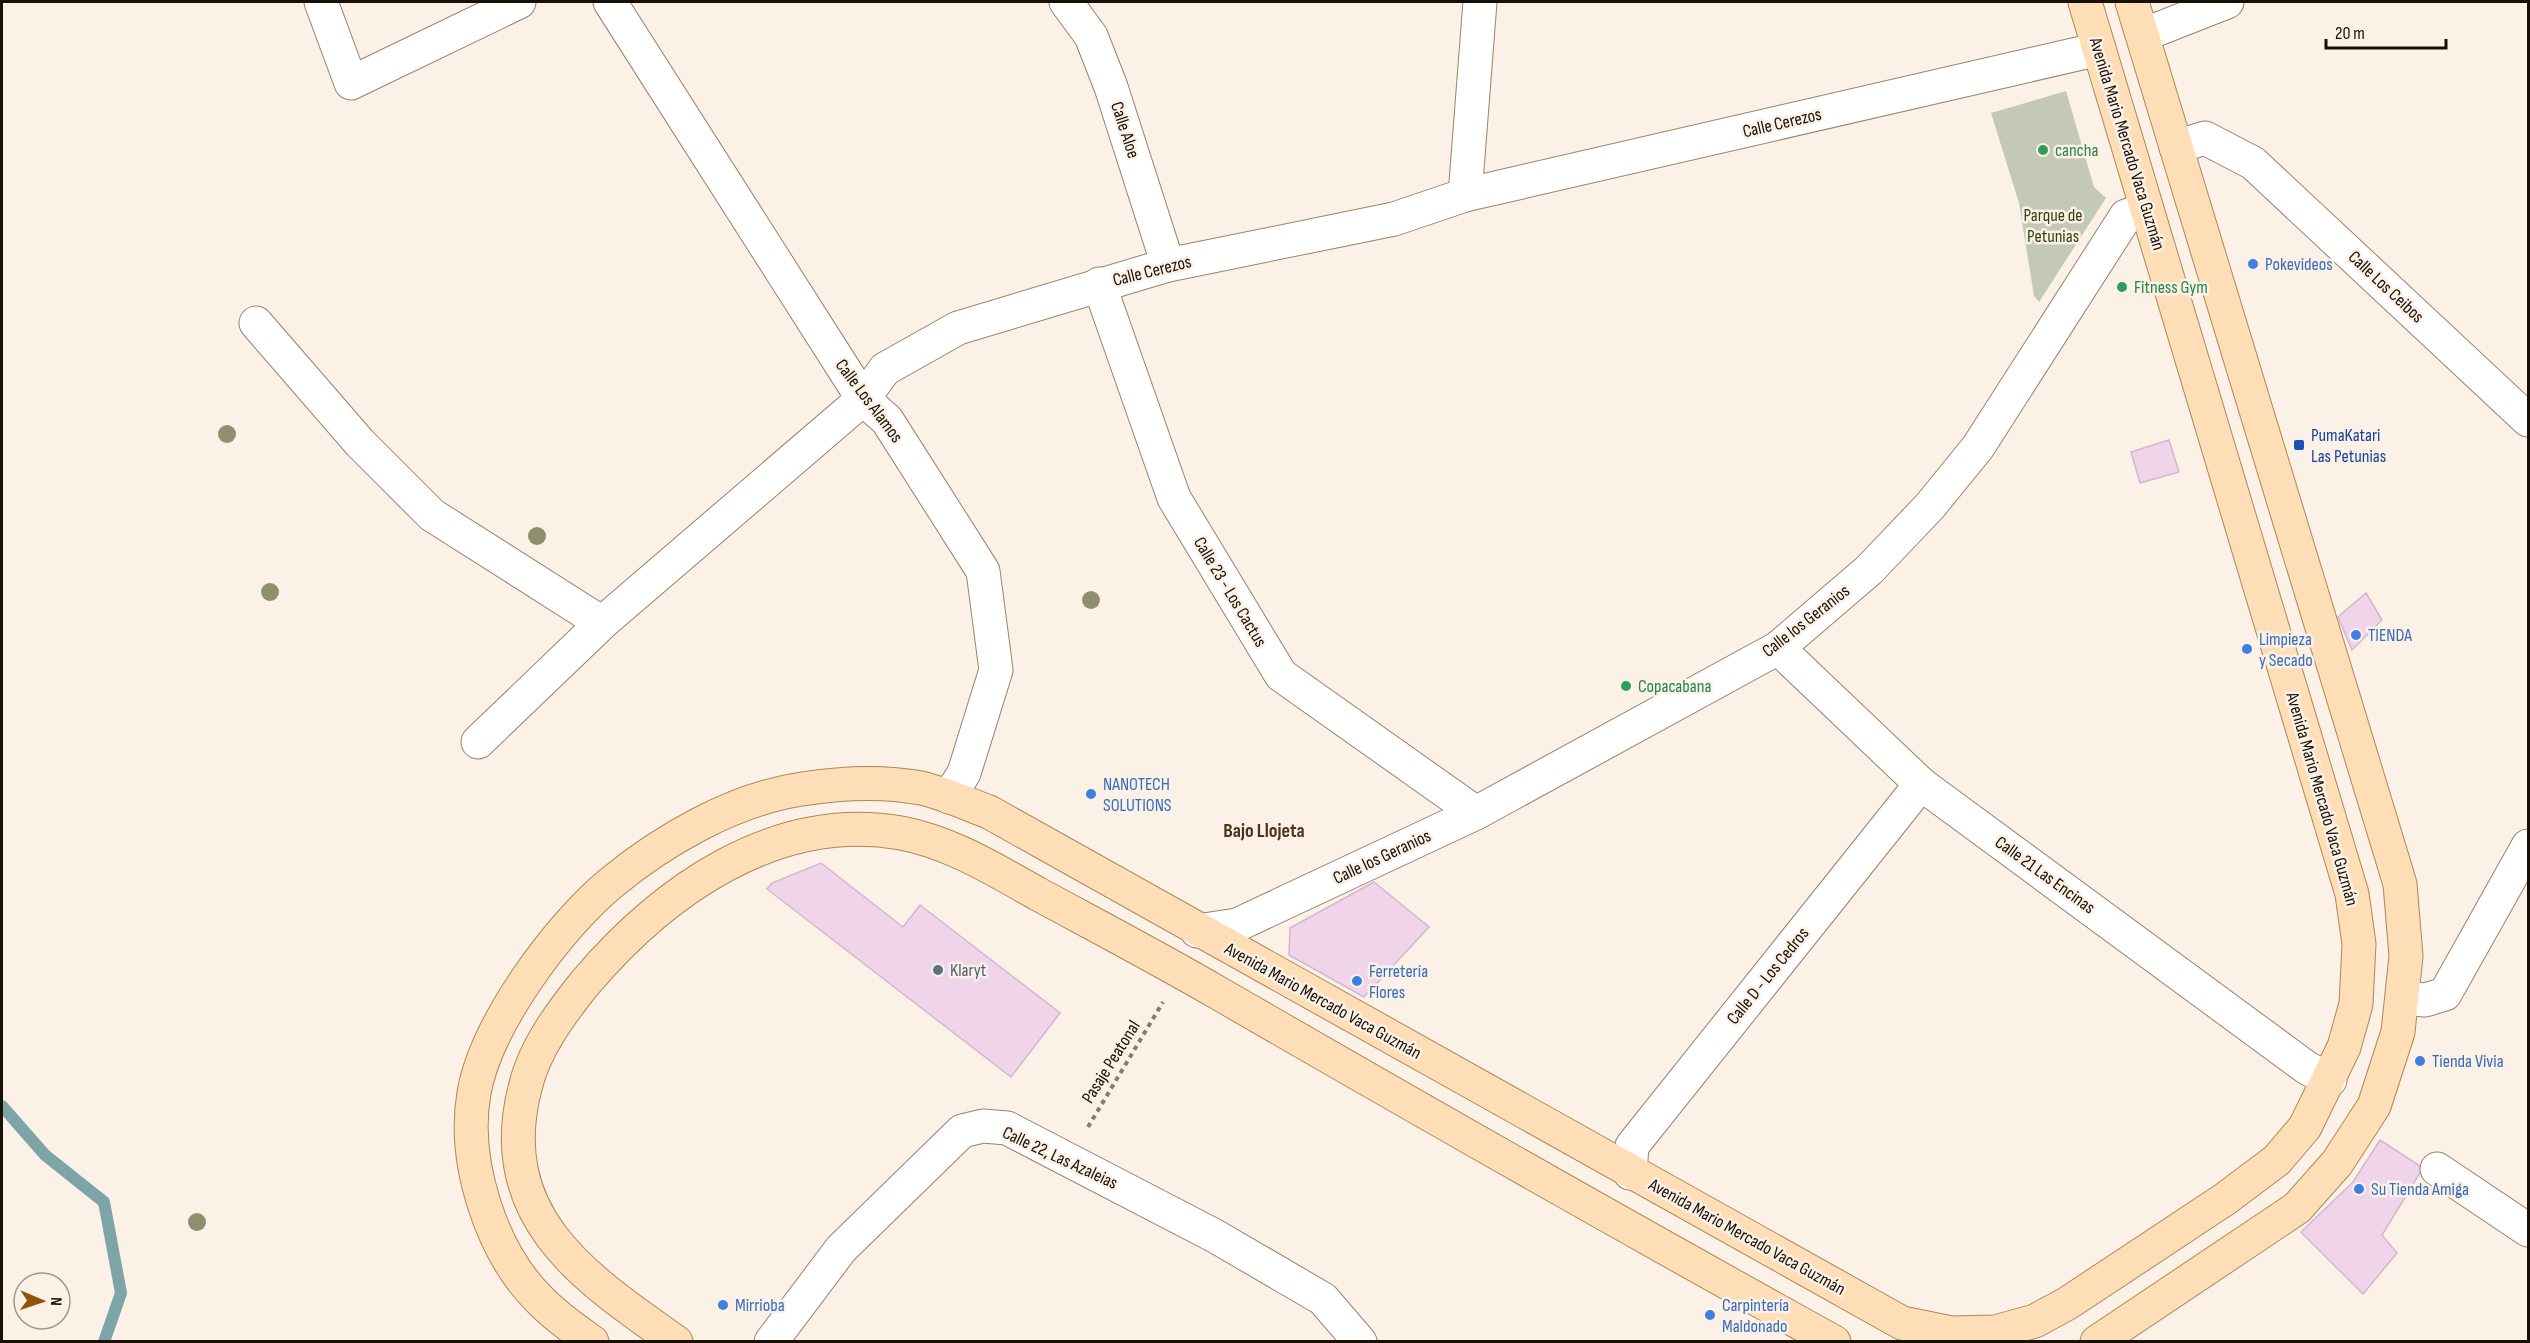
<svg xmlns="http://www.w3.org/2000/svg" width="2530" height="1343" font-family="'Sofia Sans Condensed',sans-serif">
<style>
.green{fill:#c3c9b6}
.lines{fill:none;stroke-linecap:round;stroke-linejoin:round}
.stream{stroke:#7da4a7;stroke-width:12}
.building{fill:#efd4ea;stroke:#d4b7ce;stroke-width:1.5}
.minor-casing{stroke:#998268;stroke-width:35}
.major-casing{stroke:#ac8859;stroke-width:35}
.path{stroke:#847b71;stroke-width:4;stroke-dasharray:4.5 4.5;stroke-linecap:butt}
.minor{stroke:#fff;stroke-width:33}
.major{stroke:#fddeb6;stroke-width:33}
.tree{fill:#8e8f6f}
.leisure-dot{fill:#2e9e5b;stroke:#fbf1e6;stroke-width:2}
.shop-dot{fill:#3f7fe0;stroke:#fbf1e6;stroke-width:2}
.transit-dot{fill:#1a4fb4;stroke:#fbf1e6;stroke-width:2}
.service-dot{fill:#5c6f8a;stroke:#fbf1e6;stroke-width:2}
.labels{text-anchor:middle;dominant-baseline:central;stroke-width:5;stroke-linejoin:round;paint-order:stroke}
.street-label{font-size:18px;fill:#181006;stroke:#fbf1e6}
.leisure-label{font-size:18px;fill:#27864d;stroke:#fbf1e6;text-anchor:start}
.park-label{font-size:18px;fill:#343f0e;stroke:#fbf1e6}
.shop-label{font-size:18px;fill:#366cbe;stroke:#fbf1e6;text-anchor:start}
.transit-label{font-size:18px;fill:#164399;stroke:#fbf1e6;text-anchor:start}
.service-label{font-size:18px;fill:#4e5e75;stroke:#fbf1e6;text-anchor:start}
.neighbourhood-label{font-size:20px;font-weight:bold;fill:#49351e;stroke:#fbf1e6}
</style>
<rect width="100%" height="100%" fill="#fbf1e6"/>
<path class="green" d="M 2066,91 L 2094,187 L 2106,198 L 2039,302 L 2034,296 L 2019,203 L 1991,113 Z"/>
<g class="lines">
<path class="stream" d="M 2,1106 L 45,1155 L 104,1202 L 121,1293 L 104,1342"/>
</g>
<g class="building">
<path d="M 2169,440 L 2179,472 L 2140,483 L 2131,452 Z"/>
<path d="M 2366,593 L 2382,620 L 2352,650 L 2338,617 Z"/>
<path d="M 821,863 L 903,927 L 920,905 L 1060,1013 L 1011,1077 L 767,889 L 772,883 Z"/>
<path d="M 1374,882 L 1429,927 L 1364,997 L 1289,955 L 1290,928 Z"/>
<path d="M 2380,1140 L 2423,1168 L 2382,1235 L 2397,1253 L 2363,1294 L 2301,1232 L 2353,1182 Z"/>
</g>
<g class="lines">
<g class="minor-casing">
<g id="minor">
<path d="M 321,2 L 351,83 L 519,2"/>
<path d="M 610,2 L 863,399 L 887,420 L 983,571 L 996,670 L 964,773 L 949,797"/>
<path d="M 1066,2 L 1091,36 L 1111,87 L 1168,265"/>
<path d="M 2143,35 L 2227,2"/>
<path d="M 2176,147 L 2205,138 L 2253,163 L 2528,420"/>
<path d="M 1465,195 L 1480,2"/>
<path d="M 1099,284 L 1174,498 L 1281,675 L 1476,813"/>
<path d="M 256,323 L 360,443 L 432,515 L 602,623"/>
<path d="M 1778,648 L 1921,784 L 2307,1068 L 2330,1080"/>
<path d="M 478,742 L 602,623 L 863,399 L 885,369 L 958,328 L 1168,265 L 1394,219 L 1465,195 L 2099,49"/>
<path d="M 1197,931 L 1237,925 L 1476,813 L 1778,648 L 1869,570 L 1930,506 L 1978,447 L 2126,216 L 2146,209"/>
<path d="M 2403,998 L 2425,1000 L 2445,994 L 2528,846"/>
<path d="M 2437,1169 L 2528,1230"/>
<path d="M 1630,1173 L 1632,1146 L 1921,784"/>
<path d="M 771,1342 L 841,1249 L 962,1131 L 983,1126 L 1007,1128 L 1215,1236 L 1323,1299 L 1360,1342"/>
</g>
</g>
<g class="major-casing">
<g id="major">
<path d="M 592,1342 C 574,1329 555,1316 540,1300 C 491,1252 462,1161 474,1093 C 486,1024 558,927 611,883 C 663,840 734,799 802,789 C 840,783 884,781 921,788 C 944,793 967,804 989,812 L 1902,1323 L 1951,1333 L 1995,1332 L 2035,1321 L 2068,1303 L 2225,1199 L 2277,1160 L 2305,1127 L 2344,1047 L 2356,1004 L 2359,944 L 2352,894 L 2085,2"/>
<path d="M 676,1342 C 585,1278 492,1217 525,1088 C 534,1049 560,1014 585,983 C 663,891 775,811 901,833 C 950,842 995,870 1038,894 C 1099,927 1160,959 1220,994 C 1424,1112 1628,1228 1834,1342"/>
<path d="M 2097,1342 L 2297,1208 L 2337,1163 L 2374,1106 L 2398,1032 L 2406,956 L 2400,884 L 2132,2"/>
</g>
</g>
<path class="path" d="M 1088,1127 L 1163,1002"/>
<use href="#minor" class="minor"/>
<use href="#major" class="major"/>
</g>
<g class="tree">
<circle cx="227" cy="434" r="9"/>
<circle cx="537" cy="536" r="9"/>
<circle cx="270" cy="592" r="9"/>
<circle cx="1091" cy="600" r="9"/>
<circle cx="197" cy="1222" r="9"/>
</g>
<g class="leisure-dot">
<circle cx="2043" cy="150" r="6"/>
<circle cx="2122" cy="287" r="6"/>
<circle cx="1626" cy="686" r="6"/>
</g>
<g class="shop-dot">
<circle cx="2253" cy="264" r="6"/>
<circle cx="2356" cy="635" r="6"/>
<circle cx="2247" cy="649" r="6"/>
<circle cx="1091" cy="794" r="6"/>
<circle cx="1357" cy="981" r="6"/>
<circle cx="2420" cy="1061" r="6"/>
<circle cx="2359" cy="1189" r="6"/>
<circle cx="723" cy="1305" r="6"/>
<circle cx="1710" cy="1315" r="6"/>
</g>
<rect class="transit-dot" x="2293" y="439" width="12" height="12" rx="3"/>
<circle class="service-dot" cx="938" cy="970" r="6"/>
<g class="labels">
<g class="street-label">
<text transform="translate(1782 123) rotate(-13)">Calle Cerezos</text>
<text transform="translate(1125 130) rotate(72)">Calle Aloe</text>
<text transform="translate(2127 144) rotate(73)">Avenida Mario Mercado Vaca Guzmán</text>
<text transform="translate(1152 271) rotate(-14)">Calle Cerezos</text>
<text transform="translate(2386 287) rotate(43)">Calle Los Ceibos</text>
<text transform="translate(869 401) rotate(53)">Calle Los Alamos</text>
<text transform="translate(1230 592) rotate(59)">Calle 23 - Los Cactus</text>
<text transform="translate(1806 621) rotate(-38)">Calle los Geranios</text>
<text transform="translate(2322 799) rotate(74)">Avenida Mario Mercado Vaca Guzmán</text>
<text transform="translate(1382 857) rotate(-25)">Calle los Geranios</text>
<text transform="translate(2045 875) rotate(36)">Calle 21 Las Encinas</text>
<text transform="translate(1768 976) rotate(-51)">Calle D - Los Cedros</text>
<text transform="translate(1323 1001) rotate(29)">Avenida Mario Mercado Vaca Guzmán</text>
<text transform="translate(1111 1062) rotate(-58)">Pasaje Peatonal</text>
<text transform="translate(1060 1158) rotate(25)">Calle 22, Las Azaleias</text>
<text transform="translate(1747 1237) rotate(29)">Avenida Mario Mercado Vaca Guzmán</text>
</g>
<g class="leisure-label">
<text x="2055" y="150">cancha</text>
<text x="2134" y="287">Fitness Gym</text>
<text x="1638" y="686">Copacabana</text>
</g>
<g class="park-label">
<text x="2053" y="215">Parque de<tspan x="2053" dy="21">Petunias</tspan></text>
</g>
<g class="shop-label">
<text x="2265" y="264">Pokevideos</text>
<text x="2368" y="635">TIENDA</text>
<text x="2259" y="639">Limpieza<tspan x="2259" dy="21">y Secado</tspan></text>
<text x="1103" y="784">NANOTECH<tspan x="1103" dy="21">SOLUTIONS</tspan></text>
<text x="1369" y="971">Ferretería<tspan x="1369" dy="21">Flores</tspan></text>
<text x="2432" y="1061">Tienda Vivia</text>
<text x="2371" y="1189">Su Tienda Amiga</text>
<text x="735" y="1305">Mirrioba</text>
<text x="1722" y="1305">Carpintería<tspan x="1722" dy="21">Maldonado</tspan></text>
</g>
<g class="transit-label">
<text x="2311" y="435">PumaKatari<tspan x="2311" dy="21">Las Petunias</tspan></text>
</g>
<g class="service-label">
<text x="950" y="970">Klaryt</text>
</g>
<g class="neighbourhood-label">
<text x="1264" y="831">Bajo Llojeta</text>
</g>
</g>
<rect width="2530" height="1343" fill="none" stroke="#181006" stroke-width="6"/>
<g transform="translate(42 1301) rotate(92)"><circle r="28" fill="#fbf1e6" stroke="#a0978c" stroke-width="1.5"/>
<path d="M0-4.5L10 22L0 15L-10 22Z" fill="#8e540e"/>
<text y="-9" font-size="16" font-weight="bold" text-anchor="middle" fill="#181006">N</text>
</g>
<path d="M2326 39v9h120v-9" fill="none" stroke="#181006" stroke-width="3"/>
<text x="2335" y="39" font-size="18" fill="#181006" stroke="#fbf1e6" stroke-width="4.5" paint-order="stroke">20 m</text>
</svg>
